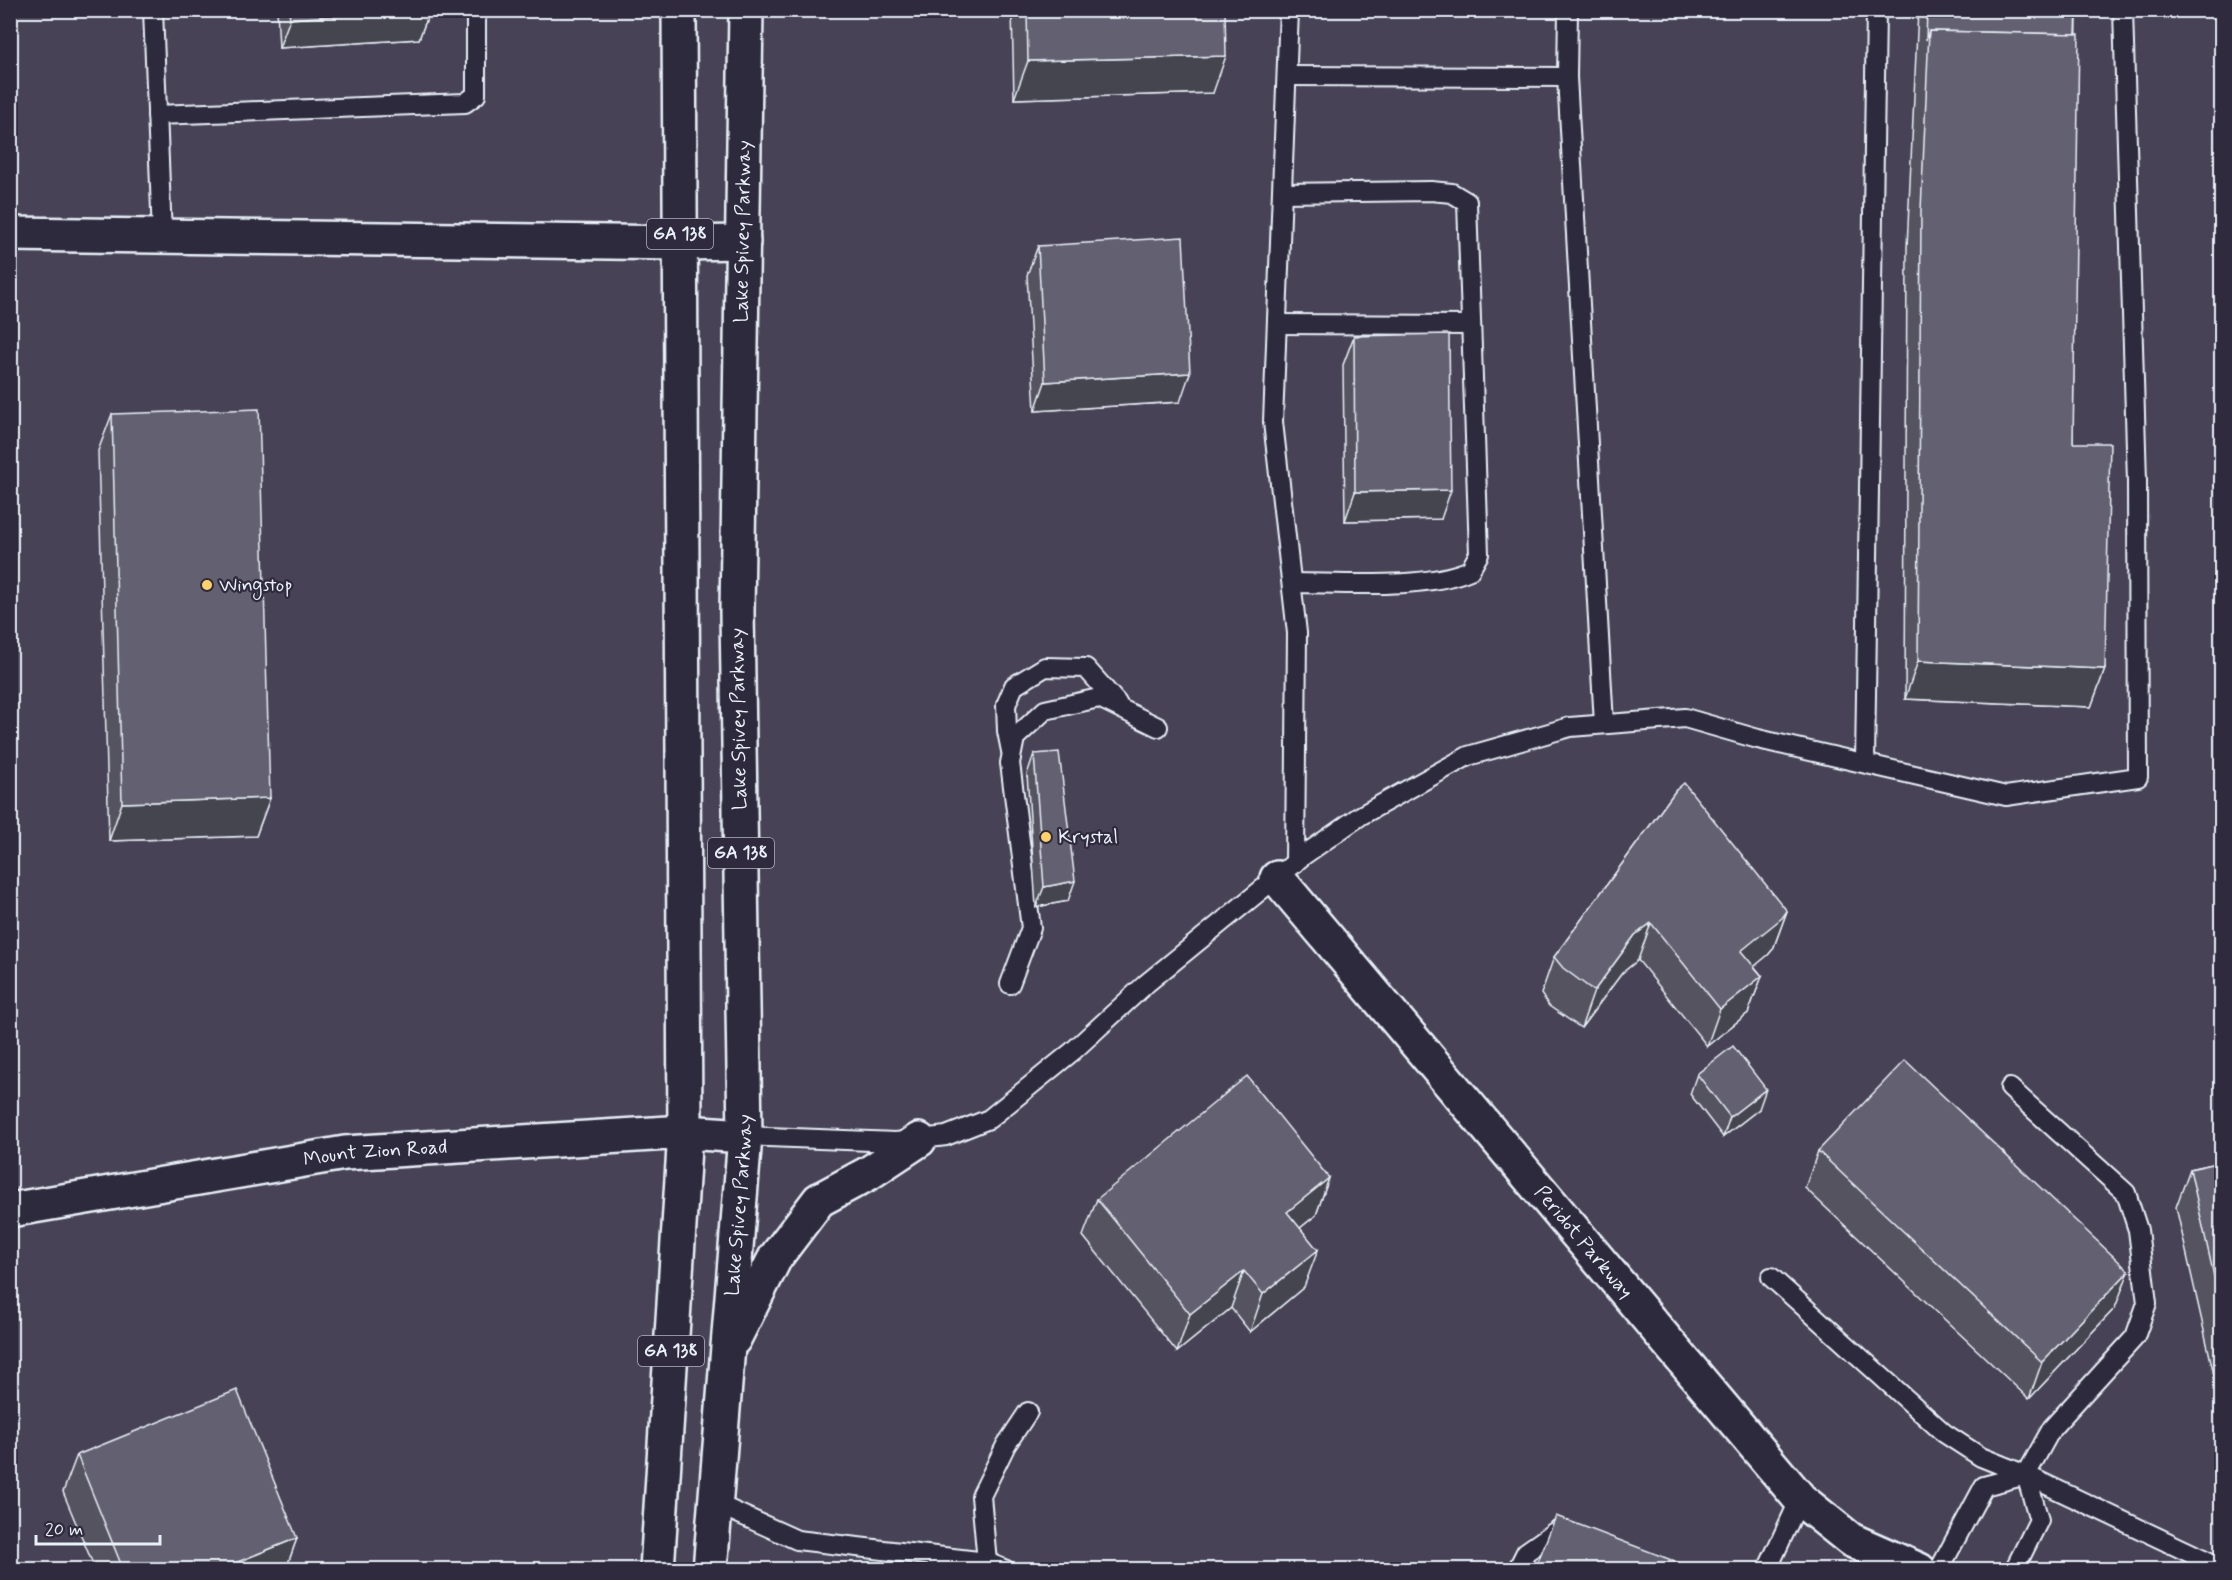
<svg xmlns="http://www.w3.org/2000/svg" width="2232" height="1580" font-family="Mynerve,sans-serif">
<style>
.built{fill:#464354}
.lines{fill:none;stroke-linecap:round;stroke-linejoin:round}
.service-casing{stroke:#e8f1f8;stroke-width:22}
.minor-casing{stroke:#e8f1f8;stroke-width:38}
.tertiary-casing{stroke:#e8f1f8;stroke-width:38}
.trunk-casing{stroke:#e8f1f8;stroke-width:38}
.service{stroke:#2f2a3d;stroke-width:18}
.minor{stroke:#2f2a3d;stroke-width:33}
.tertiary{stroke:#2f2a3d;stroke-width:33}
.trunk{stroke:#2f2a3d;stroke-width:33}
.wall{fill:#555361;stroke:#e8f1f8;stroke-width:1.5}
.shaded-wall{fill:#45444f;stroke:#e8f1f8;stroke-width:1.5}
.building{fill:#636171;stroke:#e8f1f8;stroke-width:1.5}
.poi-dot{fill:#ffd166;stroke:#2f2a3d;stroke-width:2}
.labels{text-anchor:middle;dominant-baseline:central;stroke-width:4.5;stroke-linejoin:round;paint-order:stroke}
.shield{fill:#2f2a3d;stroke:#b0b5c0;stroke-width:1.5}
.shield-label{font-size:18px;font-weight:bold;fill:#e8f1f8}
.street-label{font-size:20px;fill:#e8f1f8;stroke:#2f2a3d}
.poi-label{font-size:20px;fill:#e8f1f8;stroke:#2f2a3d;text-anchor:start}
</style>
<rect width="100%" height="100%" fill="#3a3648"/>
<filter id="ink" filterUnits="userSpaceOnUse"><feTurbulence type="fractalNoise" baseFrequency=".0167" numOctaves="2"/><feDisplacementMap in="SourceGraphic" scale="12" xChannelSelector="R" yChannelSelector="G"/><feConvolveMatrix kernelMatrix="1 2 1 2 8 2 1 2 1" color-interpolation-filters="sRGB"/></filter>
<g filter="url(#ink)">
<rect class="built" x="11" y="11" width="2210" height="1558"/>
<g class="lines">
<g class="service-casing">
<g id="service">
<path d="M 153,10 L 162,236"/>
<path d="M 1289,10 L 1273,422 L 1297,633 L 1295,863"/>
<path d="M 1287,76 L 1567,77 L 1604,724"/>
<path d="M 1567,77 L 1568,10"/>
<path d="M 157,115 L 465,103 L 476,95 L 476,10"/>
<path d="M 1282,193 L 1431,191 L 1452,193 L 1467,202 L 1479,554 L 1470,570 C 1424,590 1343,583 1292,583"/>
<path d="M 1277,324 L 1471,325"/>
<path d="M 1011,751 L 1007,731 L 1006,705 L 1014,686 L 1045,667 L 1086,668 L 1117,703"/>
<path d="M 1865,763 L 1876,10"/>
<path d="M 1010,984 L 1031,928 L 1010,763 L 1015,738 L 1045,710 L 1099,698 L 1158,727"/>
<path d="M 2010,1088 L 2126,1193 L 2138,1230 L 2147,1303 L 2135,1337 L 2052,1428 L 2026,1475"/>
<path d="M 745,1136 L 896,1142 L 946,1136 L 989,1119 L 1073,1051 L 1147,983 L 1304,855 L 1360,816 L 1468,756 L 1570,727 L 1685,718 L 1758,739 L 2006,796 L 2138,777 L 2137,481 L 2123,10"/>
<path d="M 1771,1277 L 1944,1433 L 1981,1457 L 2026,1475 L 2222,1568"/>
<path d="M 715,1503 L 797,1540 L 987,1562 L 1006,1570"/>
<path d="M 987,1562 L 981,1496 L 1006,1445 L 1028,1412"/>
<path d="M 1517,1570 L 1526,1552 L 1559,1529 L 1567,1532"/>
<path d="M 1767,1570 L 1800,1499"/>
<path d="M 1939,1570 L 1984,1486 L 2026,1475 L 2039,1520 L 2014,1570"/>
</g>
</g>
<g class="minor-casing">
<g id="minor">
<path d="M 10,234 L 681,243 L 743,242"/>
<path id="s1" d="M 1277,878 L 1800,1499 L 1851,1540 L 1919,1570"/>
</g>
</g>
<g class="tertiary-casing">
<g id="tertiary">
<path id="s2" d="M 10,1210 L 345,1153 L 685,1132 L 745,1136"/>
</g>
</g>
<g class="trunk-casing">
<g id="trunk">
<path d="M 734,1339 L 775,1258 L 819,1200 L 869,1173 L 919,1140"/>
<path d="M 657,1570 L 685,1132 L 679,10"/>
<path id="s3" d="M 710,1570 L 745,1136 L 737,612 L 746,10"/>
</g>
</g>
<use href="#service" class="service"/>
<use href="#minor" class="minor"/>
<use href="#tertiary" class="tertiary"/>
<use href="#trunk" class="trunk"/>
</g>
<g class="wall">
<path d="M 277,10 L 430,10 L 419,39 L 279,48 Z"/>
<path d="M 1012,10 L 1225,10 L 1213,93 L 1014,99 Z"/>
<path d="M 1918,10 L 2077,10 L 2073,443 L 2105,669 L 2091,707 L 1905,699 L 1907,247 Z"/>
<path d="M 1038,246 L 1180,402 L 1035,411 L 1027,275 Z"/>
<path d="M 1354,336 L 1441,519 L 1345,521 L 1343,365 Z"/>
<path d="M 112,414 L 270,798 L 256,836 L 109,841 L 98,451 Z"/>
<path d="M 1034,754 L 1068,901 L 1036,907 L 1027,774 Z"/>
<path d="M 1676,790 L 1787,911 L 1773,949 L 1768,955 L 1754,966 L 1762,976 L 1748,1013 L 1707,1046 L 1638,960 L 1622,973 L 1581,1028 L 1549,1006 L 1541,994 L 1554,957 Z"/>
<path d="M 1697,1074 L 1759,1109 L 1723,1137 L 1690,1094 Z"/>
<path d="M 1818,1151 L 2115,1308 L 2029,1399 L 1805,1188 Z"/>
<path d="M 2222,1162 L 2222,1410 L 2176,1207 L 2190,1169 Z"/>
<path d="M 1329,1178 L 1316,1215 L 1300,1228 L 1304,1287 L 1250,1332 L 1231,1308 L 1177,1352 L 1083,1236 L 1097,1199 Z"/>
<path d="M 77,1455 L 297,1538 L 286,1569 L 95,1569 L 63,1492 Z"/>
</g>
<g class="shaded-wall">
<path d="M 417,10 L 430,10 L 419,39 L 279,48 L 290,19 Z"/>
<path d="M 1226,56 L 1213,93 L 1014,99 L 1028,61 Z"/>
<path d="M 1190,373 L 1180,402 L 1035,411 L 1045,382 Z"/>
<path d="M 1451,490 L 1441,519 L 1345,521 L 1355,492 Z"/>
<path d="M 1918,661 L 2105,669 L 2091,707 L 1905,699 Z"/>
<path d="M 270,798 L 256,836 L 109,841 L 122,803 Z"/>
<path d="M 1075,881 L 1068,901 L 1036,907 L 1044,887 Z"/>
<path d="M 1787,911 L 1773,949 L 1768,955 L 1728,988 L 1741,951 Z"/>
<path d="M 1651,923 L 1638,960 L 1622,973 L 1581,1028 L 1594,991 L 1635,935 Z"/>
<path d="M 1762,976 L 1748,1013 L 1707,1046 L 1720,1009 Z"/>
<path d="M 1766,1089 L 1759,1109 L 1723,1137 L 1730,1117 Z"/>
<path d="M 1329,1178 L 1316,1215 L 1274,1249 L 1287,1212 Z"/>
<path d="M 1318,1250 L 1304,1287 L 1250,1332 L 1263,1294 Z"/>
<path d="M 1244,1271 L 1231,1308 L 1177,1352 L 1190,1314 Z"/>
<path d="M 2129,1271 L 2115,1308 L 2029,1399 L 2042,1362 Z"/>
<path d="M 297,1538 L 286,1569 L 220,1569 Z"/>
</g>
<g class="building">
<path d="M 289,10 L 417,10 L 290,19 Z"/>
<path d="M 1027,10 L 1225,10 L 1226,56 L 1028,61 Z"/>
<path d="M 1927,10 L 2077,10 L 2076,34 L 1929,31 L 1926,40 Z"/>
<path d="M 1929,31 L 2079,34 L 2073,443 L 2110,443 L 2105,669 L 1918,661 L 1921,210 Z"/>
<path d="M 1183,237 L 1190,373 L 1045,382 L 1038,246 Z"/>
<path d="M 1449,334 L 1451,490 L 1355,492 L 1354,336 Z"/>
<path d="M 259,409 L 270,798 L 122,803 L 112,414 Z"/>
<path d="M 1059,752 L 1075,881 L 1044,887 L 1034,754 Z"/>
<path d="M 1684,783 L 1787,911 L 1782,918 L 1741,951 L 1762,976 L 1720,1009 L 1651,923 L 1635,935 L 1594,991 L 1563,968 L 1554,957 L 1676,790 Z"/>
<path d="M 1733,1046 L 1766,1089 L 1730,1117 L 1697,1074 Z"/>
<path d="M 1905,1060 L 2129,1271 L 2042,1362 L 1818,1151 Z"/>
<path d="M 1247,1076 L 1329,1178 L 1287,1212 L 1318,1250 L 1263,1294 L 1244,1271 L 1190,1314 L 1097,1199 Z"/>
<path d="M 2222,1162 L 2222,1312 L 2190,1169 Z"/>
<path d="M 237,1390 L 297,1538 L 220,1569 L 123,1569 L 77,1455 Z"/>
<path d="M 1556,1516 L 1695,1569 L 1535,1569 Z"/>
</g>
</g>
<g class="poi-dot">
<circle cx="207" cy="585" r="6"/>
<circle cx="1046" cy="837" r="6"/>
</g>
<g class="labels">
<g class="shield">
<rect x="647" y="219" width="66" height="30" rx="4.5"/>
<rect x="708" y="838" width="66" height="30" rx="4.5"/>
<rect x="638" y="1336" width="66" height="30" rx="4.5"/>
</g>
<g class="shield-label">
<text x="680" y="234">GA 138</text>
<text x="741" y="853">GA 138</text>
<text x="671" y="1351">GA 138</text>
</g>
<g class="street-label">
<text stroke="none"><textPath href="#s3" startOffset="1340">Lake Spivey Parkway</textPath></text>
<text transform="translate(739 719) rotate(-91)">Lake Spivey Parkway</text>
<text stroke="none"><textPath href="#s2" startOffset="370">Mount Zion Road</textPath></text>
<text stroke="none"><textPath href="#s3" startOffset="366">Lake Spivey Parkway</textPath></text>
<text stroke="none"><textPath href="#s1" startOffset="476">Peridot Parkway</textPath></text>
</g>
<g class="poi-label">
<text x="219" y="585">Wingstop</text>
<text x="1058" y="837">Krystal</text>
</g>
</g>
<rect width="2232" height="1580" fill="none" stroke="#2f2a3d" stroke-width="36"/>
<rect x="18" y="18" width="2196" height="1544" fill="none" stroke="#e8f1f8" stroke-width="2" filter="url(#ink)"/>
<path d="M36 1535v9h124v-9" fill="none" stroke="#e8f1f8" stroke-width="3"/>
<text x="45" y="1535" font-size="18" fill="#e8f1f8" stroke="#2f2a3d" stroke-width="4.5" paint-order="stroke">20 m</text>
</svg>
